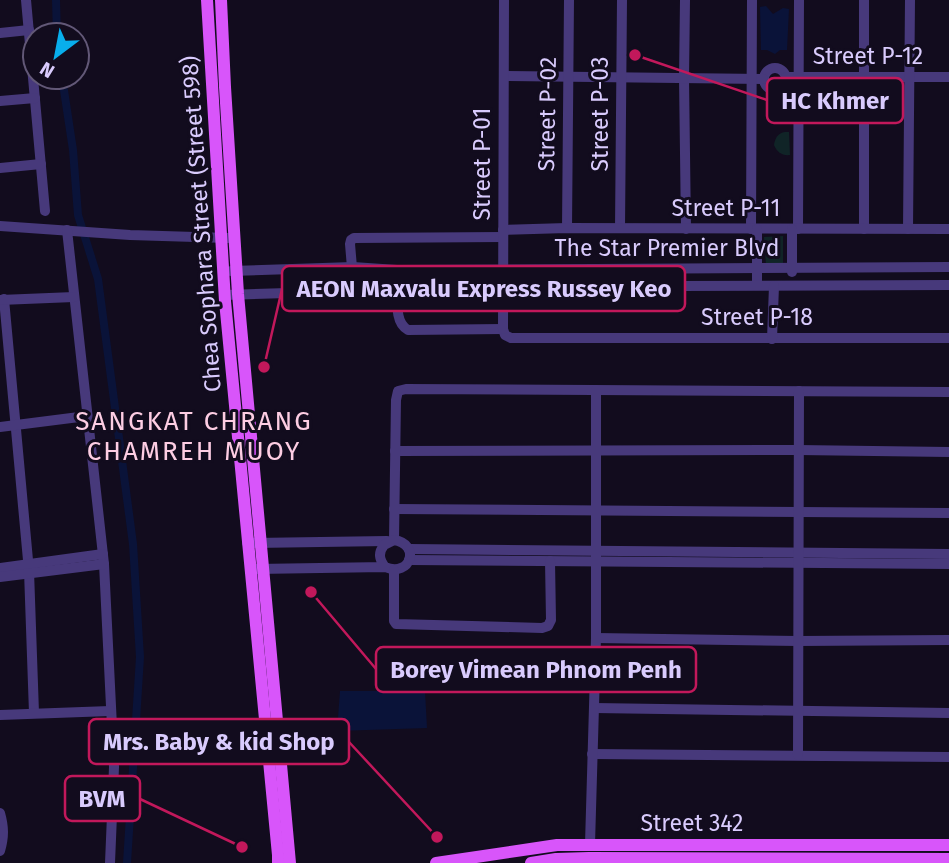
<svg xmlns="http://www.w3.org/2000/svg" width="949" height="863" font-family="'Fira Sans',sans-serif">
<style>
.green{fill:#102427}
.water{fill:#0a1339}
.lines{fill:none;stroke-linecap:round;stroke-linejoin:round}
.canal{stroke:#0a1339;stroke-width:8}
.minor{stroke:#47397b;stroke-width:10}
.major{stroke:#d855fa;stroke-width:12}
.labels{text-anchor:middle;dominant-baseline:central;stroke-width:6;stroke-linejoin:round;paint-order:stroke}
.street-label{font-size:23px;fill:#d9cbfd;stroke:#120c1e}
.quarter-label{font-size:26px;letter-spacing:2px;fill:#fdcde3;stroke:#120c1e}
.leader{fill:none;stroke:#c2185b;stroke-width:2.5}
.callout-dot{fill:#c2185b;stroke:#120c1e;stroke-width:2.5}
.callout{fill:#120c1e;stroke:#c2185b;stroke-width:2.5}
.callout-label{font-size:24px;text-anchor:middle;font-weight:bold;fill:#d9cbfd}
</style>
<rect width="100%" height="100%" fill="#120c1e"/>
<g class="green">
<path d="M 785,132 L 789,132 L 790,155 C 782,156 777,152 774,145 C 775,138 778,133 785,132 Z"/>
<path d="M 783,236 L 783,265 L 766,265 L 764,237 Z"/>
</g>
<g class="water">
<path d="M 766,6 L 773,14 L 783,8 L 789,9 L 787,50 L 780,50 L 775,54 L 767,50 L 761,50 L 760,7 Z"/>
<path d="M 340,691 L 425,691 L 427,728 L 337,731 Z"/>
</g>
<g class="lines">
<g class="canal">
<path d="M 56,0 L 57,35"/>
<path d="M 62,77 L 73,150 L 78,215 L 98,279 L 133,544 L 140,657 L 127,863"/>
</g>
<g class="minor">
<path d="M 26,0 L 45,211"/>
<path d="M 685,0 L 684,78 L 686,229"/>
<path d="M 0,33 L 29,30"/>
<circle cx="775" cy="79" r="11"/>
<path d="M 504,76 L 763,79"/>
<path d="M 786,77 L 949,77"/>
<path d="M 0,101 L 35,98"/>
<path d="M 0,168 L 41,164"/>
<path d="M 0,226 L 130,235 L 228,238"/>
<path d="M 567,228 L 569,0"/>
<path d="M 620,228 L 622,0"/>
<path d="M 751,229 L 752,0"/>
<path d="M 798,229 L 799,0"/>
<path d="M 864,229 L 864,0"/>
<path d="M 908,229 L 910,0"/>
<path d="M 67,230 L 104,564 L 114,767 L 110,863"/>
<path d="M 503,230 L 567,228 L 949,229"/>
<path d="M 231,271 L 353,267 L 397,270 L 949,267"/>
<path d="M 792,272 L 792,229"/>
<path d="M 757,285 L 757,229"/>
<path d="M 398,287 C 398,301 394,322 408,330 L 503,329"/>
<path d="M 354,291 L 350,244 L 351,240 L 354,238 L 503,237"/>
<path d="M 225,295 L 354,291 L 398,287 L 949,285"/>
<path d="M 4,299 L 29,571 L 34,713"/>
<path d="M 0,300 L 74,297"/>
<path d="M 503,329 L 505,335 L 511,338 L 949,338"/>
<path d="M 503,329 L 504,0"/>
<path d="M 772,339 L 774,286"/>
<path d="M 0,427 L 87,416"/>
<path d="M 395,451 L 798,450 L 949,452"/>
<path d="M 394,509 L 949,513"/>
<path d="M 394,540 L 396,400 L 398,391 L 406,389 L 949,392"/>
<path d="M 247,543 L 387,541"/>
<path d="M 409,549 L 949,554"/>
<path d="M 409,560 L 949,564"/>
<path d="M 0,568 L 103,554"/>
<path d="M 256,569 L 385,567 C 411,578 421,544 394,540 L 384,545 C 378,553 379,559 385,567"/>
<path d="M 394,570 L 394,621 L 396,624 L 542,628 L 548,626 L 551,620 L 550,561"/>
<path d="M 0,577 L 104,564"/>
<path d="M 596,638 L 798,641 L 949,640"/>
<path d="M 594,708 L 949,713"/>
<path d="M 0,715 L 110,711"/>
<path d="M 592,754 L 949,757"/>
<path d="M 798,755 L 799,391"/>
<path d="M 0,813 C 4,827 4,837 0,851"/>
<path d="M 590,844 L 596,638 L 596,390"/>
</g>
<g class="major">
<path d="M 207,0 L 225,301 L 278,855 L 278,863"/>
<path d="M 221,0 L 225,87 L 238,294 L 290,863"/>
<path d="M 436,863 L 557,845 L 949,845"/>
<path d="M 531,863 L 556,859 L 589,858 L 949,859"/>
</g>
</g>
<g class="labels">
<g class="street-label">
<text x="868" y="56">Street P-12</text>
<text transform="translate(547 114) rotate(-89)">Street P-02</text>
<text transform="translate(600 114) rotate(-90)">Street P-03</text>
<text transform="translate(482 164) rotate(-90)">Street P-01</text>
<text x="726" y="208">Street P-11</text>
<text transform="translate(201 224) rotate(-94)">Chea Sophara Street (Street 598)</text>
<text x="667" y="248">The Star Premier Blvd</text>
<text x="757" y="317">Street P-18</text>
<text x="692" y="823">Street 342</text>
</g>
<g class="quarter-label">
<text x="194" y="421">SANGKAT CHRANG<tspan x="194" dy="30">CHAMREH MUOY</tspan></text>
</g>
</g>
<path class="leader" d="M635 55L767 100M264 367L282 289M311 592L376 669M437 837L349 742M242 847L140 799"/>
<g class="callout-dot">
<circle cx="635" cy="55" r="7"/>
<circle cx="264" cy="367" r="7"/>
<circle cx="311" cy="592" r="7"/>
<circle cx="437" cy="837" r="7"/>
<circle cx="242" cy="847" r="7"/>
</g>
<g class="callout">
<rect x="767" y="78" width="136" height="45" rx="7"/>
<rect x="282" y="266" width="403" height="45" rx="7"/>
<rect x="376" y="647" width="320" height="45" rx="7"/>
<rect x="89" y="719" width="260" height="45" rx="7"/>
<rect x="65" y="776" width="75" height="45" rx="7"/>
</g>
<g class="callout-label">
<text x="835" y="109">HC Khmer</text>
<text x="484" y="297">AEON Maxvalu Express Russey Keo</text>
<text x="536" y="678">Borey Vimean Phnom Penh</text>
<text x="219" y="750">Mrs. Baby &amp; kid Shop</text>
<text x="102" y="807">BVM</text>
</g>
<g transform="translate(56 56) rotate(212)"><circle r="33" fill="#120c1e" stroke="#625877" stroke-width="2"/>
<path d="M0-5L12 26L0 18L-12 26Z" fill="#08aeec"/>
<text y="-10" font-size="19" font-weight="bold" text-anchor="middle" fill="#d9cbfd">N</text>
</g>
</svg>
